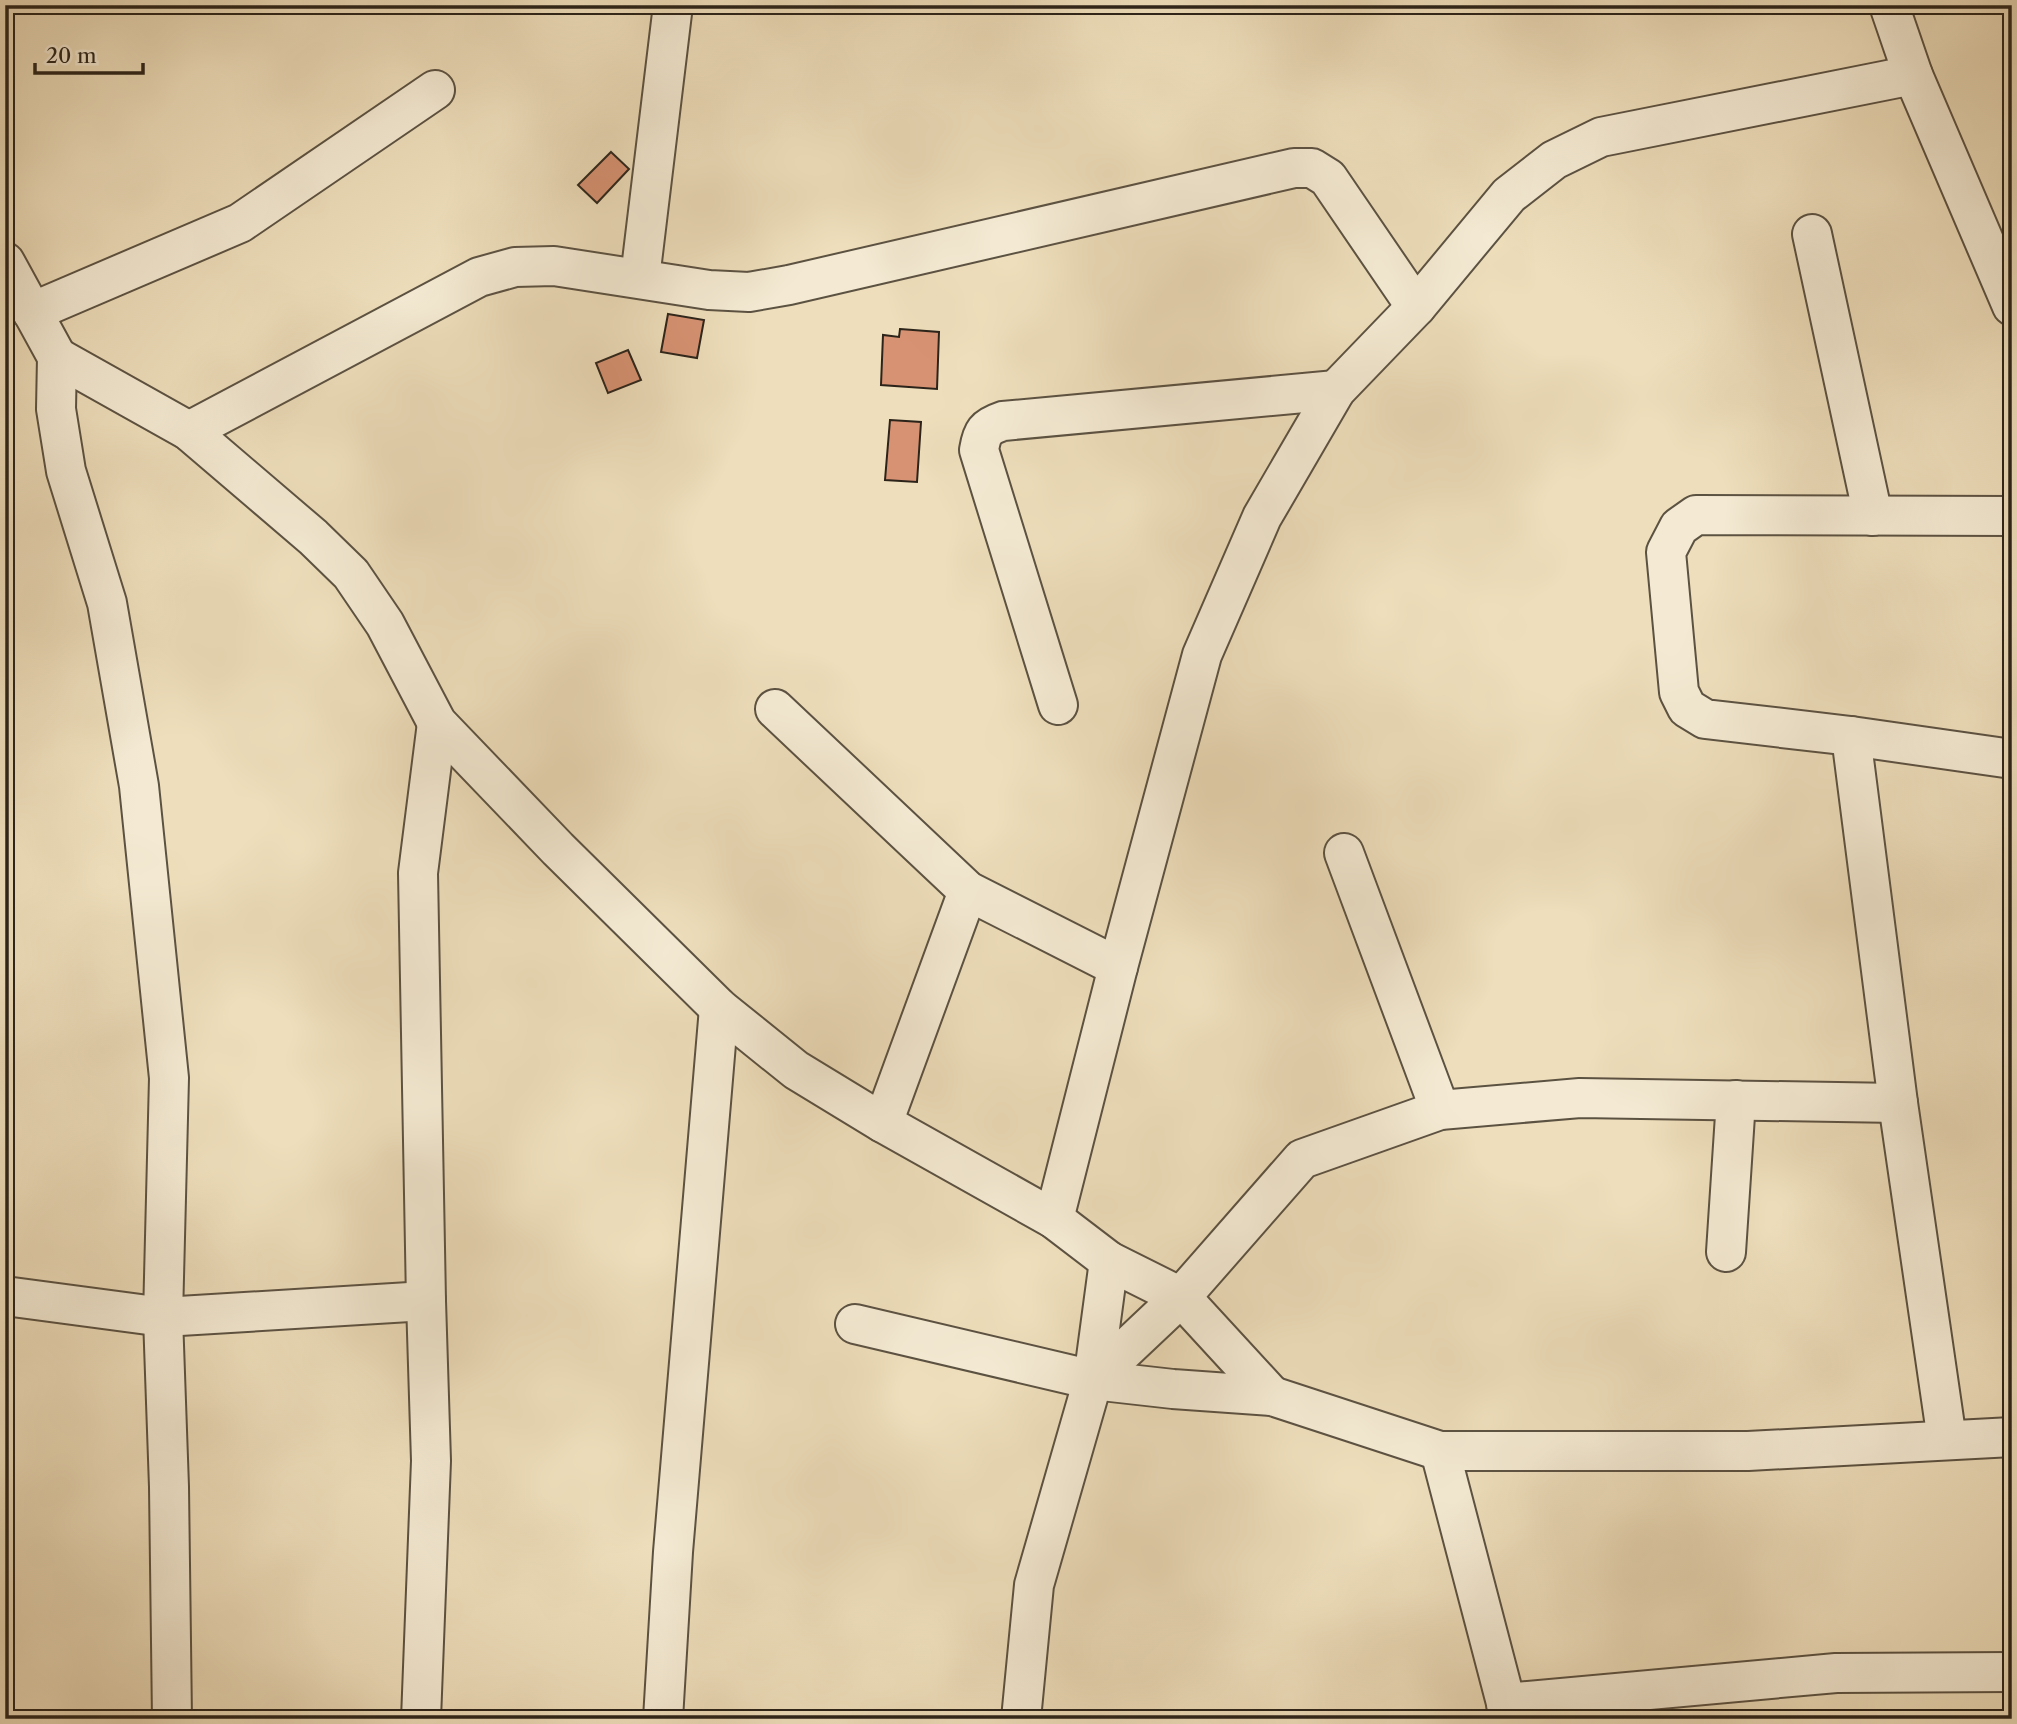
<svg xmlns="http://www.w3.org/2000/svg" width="2017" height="1724" font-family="'Libre Caslon Text',serif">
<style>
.building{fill:#d79273;stroke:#2c241a;stroke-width:2}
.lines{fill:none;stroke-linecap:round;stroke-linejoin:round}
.minor-casing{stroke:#5c5242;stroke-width:42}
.minor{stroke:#f4ead3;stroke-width:38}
</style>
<rect width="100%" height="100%" fill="#eedebb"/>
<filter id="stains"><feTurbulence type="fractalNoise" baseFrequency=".00286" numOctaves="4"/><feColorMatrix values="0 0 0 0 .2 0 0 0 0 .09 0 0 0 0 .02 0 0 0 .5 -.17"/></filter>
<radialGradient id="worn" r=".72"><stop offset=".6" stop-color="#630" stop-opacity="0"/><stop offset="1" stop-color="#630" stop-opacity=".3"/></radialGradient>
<g class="building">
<path d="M 611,152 L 629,169 L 597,203 L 578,185 Z"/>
<path d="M 668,314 L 704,320 L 697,358 L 661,352 Z"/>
<path d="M 900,329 L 939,332 L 937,389 L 881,385 L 883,335 L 899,337 Z"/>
<path d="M 628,350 L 641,380 L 608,393 L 596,363 Z"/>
<path d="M 890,420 L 921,422 L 917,482 L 885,480 Z"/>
</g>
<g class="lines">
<g class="minor-casing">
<g id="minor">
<path d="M 1889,5 L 1913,75 L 2012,306"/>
<path d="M 1812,234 L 1873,516"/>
<path d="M 5,262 L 57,357 L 56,409 L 66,471 L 107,603 L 139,786 L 169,1078 L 163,1317 L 169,1487 L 172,1719"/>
<path d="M 640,278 L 673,5"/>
<path d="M 32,312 L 240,223 L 435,90"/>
<path d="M 57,357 L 189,431 L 313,537 L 351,574 L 385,624 L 437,723 L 558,849 L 719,1008 L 796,1070 L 883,1123 L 1054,1219 L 1109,1261 L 1181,1297 L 1272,1396"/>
<path d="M 189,431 L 479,277 L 515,267 L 554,266 L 709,290 L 749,292 L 789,285 L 1294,168 L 1312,168 L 1328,178 L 1416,307"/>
<path d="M 2012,516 L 1696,515 L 1679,527 L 1666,552 L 1679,692 L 1687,708 L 1705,719 L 1851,736 L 2012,759"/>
<path d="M 1058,705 L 979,450 C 982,432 985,427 1003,421 L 1336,390"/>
<path d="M 775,709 L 968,891 L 1118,967"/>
<path d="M 1851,736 L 1898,1103 L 1947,1440"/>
<path d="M 1344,853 L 1440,1110"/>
<path d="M 883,1123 L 968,891"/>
<path d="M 1054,1219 L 1118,967 L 1202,655 L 1262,517 L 1336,390 L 1416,307 L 1509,195 L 1554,160 L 1601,137 L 1913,75"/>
<path d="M 1726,1252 L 1736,1100"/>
<path d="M 5,1296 L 163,1317 L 426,1301"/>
<path d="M 855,1324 L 1093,1380 L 1173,1389 L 1272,1396 L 1440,1451 L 1748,1451 L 2012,1437"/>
<path d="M 1093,1380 L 1181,1297 L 1302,1159 L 1440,1110 L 1580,1098 L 1898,1103"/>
<path d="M 1440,1451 L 1506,1703 L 1508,1719"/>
<path d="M 1506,1703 L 1836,1673 L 2012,1672"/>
<path d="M 421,1719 L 431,1461 L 426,1301 L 418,873 L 437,723"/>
<path d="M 663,1719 L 673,1552 L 719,1008"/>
<path d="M 1021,1719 L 1034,1585 L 1093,1380 L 1109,1261"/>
</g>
</g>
<use href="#minor" class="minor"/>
</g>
<rect width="2017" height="1724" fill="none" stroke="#eedebb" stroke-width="28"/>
<rect x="7" y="7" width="2003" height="1710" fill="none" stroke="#2c241a" stroke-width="3.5"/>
<rect x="14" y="14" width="1989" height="1696" fill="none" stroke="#2c241a" stroke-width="2"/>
<path d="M35 63v10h108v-10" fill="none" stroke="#2c241a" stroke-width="3.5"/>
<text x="46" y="63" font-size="21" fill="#2c241a" stroke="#f4ead3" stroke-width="5" paint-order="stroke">20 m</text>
<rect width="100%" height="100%" filter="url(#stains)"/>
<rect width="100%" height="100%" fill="url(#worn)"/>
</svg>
